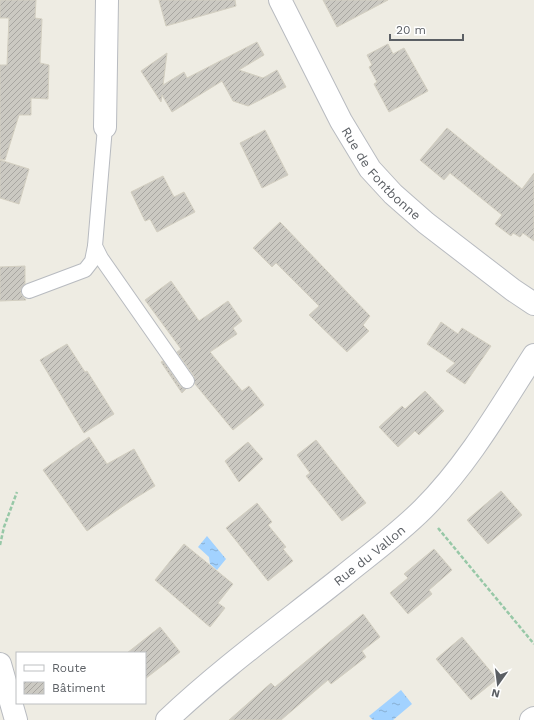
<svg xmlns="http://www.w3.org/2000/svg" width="534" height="720" font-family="'Work Sans',sans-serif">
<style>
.water{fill:url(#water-ripples)}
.building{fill:url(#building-hatch);stroke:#d3cfc1}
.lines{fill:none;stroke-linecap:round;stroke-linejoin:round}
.service-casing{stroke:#b8bbc0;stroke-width:16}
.minor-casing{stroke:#b8bbc0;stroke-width:24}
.path{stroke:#97c8a7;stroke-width:2.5;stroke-dasharray:4 2;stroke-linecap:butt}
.service{stroke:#fff;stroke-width:14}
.minor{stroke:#fff;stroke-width:22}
.labels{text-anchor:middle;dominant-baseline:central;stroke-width:4;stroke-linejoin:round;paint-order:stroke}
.street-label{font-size:13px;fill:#5b5f64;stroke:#fff}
</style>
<defs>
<pattern id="water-ripples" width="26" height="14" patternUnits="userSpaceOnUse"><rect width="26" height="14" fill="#a2d2ff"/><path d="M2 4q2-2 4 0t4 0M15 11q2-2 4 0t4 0" fill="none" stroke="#87aed2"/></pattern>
<pattern id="building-hatch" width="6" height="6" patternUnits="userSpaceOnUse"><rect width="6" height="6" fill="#cbc9c2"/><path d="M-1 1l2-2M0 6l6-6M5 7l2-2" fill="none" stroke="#a8a6a1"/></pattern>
</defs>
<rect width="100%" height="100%" fill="#eeece3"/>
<g class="water">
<path d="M 207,536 L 226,559 L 217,570 L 210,564 L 209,557 L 198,547 Z"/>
<path d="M 401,690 L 412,704 L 393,720 L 373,720 L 369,716 Z"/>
</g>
<g class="building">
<path d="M 0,0 L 36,0 L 35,18 L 42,19 L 40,63 L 49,65 L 48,99 L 31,98 L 31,115 L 19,115 L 5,160 L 0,159 L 0,65 L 7,65 L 9,18 L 0,18 Z"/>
<path d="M 159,0 L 235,0 L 236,6 L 166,26 Z"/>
<path d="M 323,0 L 388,0 L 337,27 Z"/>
<path d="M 257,42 L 264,55 L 239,70 L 263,78 L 277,70 L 286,87 L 248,106 L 233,101 L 222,81 L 172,112 L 162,95 L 161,102 L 141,71 L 167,53 L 163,85 L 184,72 L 187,78 Z"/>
<path d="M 388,44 L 393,54 L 404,48 L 428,91 L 389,112 L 374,84 L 377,82 L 369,67 L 372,65 L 367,55 Z"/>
<path d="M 447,128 L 522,189 L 534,173 L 534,241 L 523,233 L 520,237 L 513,233 L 511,236 L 495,224 L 502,215 L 450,173 L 444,180 L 420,160 Z"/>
<path d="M 265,130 L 288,175 L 262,188 L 240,143 Z"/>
<path d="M 0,160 L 29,169 L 19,204 L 0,198 Z"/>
<path d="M 163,176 L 174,197 L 184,192 L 195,212 L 157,232 L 150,219 L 145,221 L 131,192 Z"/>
<path d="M 280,222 L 370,316 L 363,325 L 369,331 L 347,352 L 309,315 L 319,306 L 276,263 L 272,267 L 253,248 Z"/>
<path d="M 25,266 L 25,284 L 21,290 L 21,294 L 26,300 L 0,301 L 0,267 Z"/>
<path d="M 171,281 L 199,321 L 228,301 L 242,321 L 233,328 L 237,334 L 210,352 L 242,391 L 249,386 L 264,405 L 233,430 L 195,384 L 194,376 L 177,352 L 181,349 L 145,300 Z"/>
<path d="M 441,322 L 458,334 L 462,328 L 491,346 L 465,384 L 446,371 L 455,363 L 427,344 Z"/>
<path d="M 67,344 L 85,372 L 87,371 L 114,414 L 84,433 L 40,360 Z"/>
<path d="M 163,361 L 180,386 L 186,389 L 182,393 L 161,362 Z"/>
<path d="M 425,391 L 444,411 L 419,435 L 415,431 L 398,447 L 379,427 L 402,406 L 405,409 Z"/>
<path d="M 89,437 L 107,464 L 134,449 L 155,486 L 129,502 L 87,531 L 43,470 Z"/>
<path d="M 316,440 L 366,503 L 342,521 L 306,476 L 310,473 L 297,455 Z"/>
<path d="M 248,442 L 263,459 L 239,482 L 225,461 Z"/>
<path d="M 501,491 L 522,515 L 488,544 L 467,520 Z"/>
<path d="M 257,503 L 272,522 L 268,525 L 286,547 L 283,549 L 293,561 L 268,581 L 226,528 Z"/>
<path d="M 184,544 L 233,584 L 218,603 L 225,608 L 210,627 L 155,580 Z"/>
<path d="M 434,549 L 452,570 L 429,590 L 432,594 L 408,614 L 390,593 L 408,578 L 404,574 Z"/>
<path d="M 363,614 L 380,637 L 362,651 L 366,657 L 331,684 L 328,680 L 281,720 L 229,720 L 271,683 L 275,687 Z"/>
<path d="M 160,627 L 180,652 L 145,679 L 145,653 L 127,653 Z"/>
<path d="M 462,637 L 497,679 L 471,700 L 436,659 Z"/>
</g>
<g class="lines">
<g class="service-casing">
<g id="service">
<path d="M 105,127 L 95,246 L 101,258 L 187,381"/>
<path d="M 29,291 L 85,270 L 92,261 L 95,246"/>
</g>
</g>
<g class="minor-casing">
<g id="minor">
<path id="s1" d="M 280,0 L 341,121 L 370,169 L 393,194 L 426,223 L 513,290 L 534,304"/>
<path d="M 105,127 L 107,0"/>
<path d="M 0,664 L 16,720"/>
<path id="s2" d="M 167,720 C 222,668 283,624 342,577 C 369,555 398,534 423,509 C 468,464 500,408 534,355"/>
<path d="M 531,720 L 534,718"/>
</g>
</g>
<g class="path">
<path d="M 438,528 L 534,644"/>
<path d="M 0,545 L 4,527 L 17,492"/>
</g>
<use href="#service" class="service"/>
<use href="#minor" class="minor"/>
</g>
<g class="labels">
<g class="street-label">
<text stroke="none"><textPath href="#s1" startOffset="202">Rue de Fontbonne</textPath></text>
<text stroke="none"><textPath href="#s2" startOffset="261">Rue du Vallon</textPath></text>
</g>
</g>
<rect x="16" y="652" width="130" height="52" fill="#ffffff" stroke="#bdbfc1"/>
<rect x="24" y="665" width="20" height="6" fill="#ffffff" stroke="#bdbfc1"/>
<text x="52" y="672" font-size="12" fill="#5b5f64">Route</text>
<rect x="24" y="682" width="20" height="12" fill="url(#building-hatch)" stroke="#bdbfc1"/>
<text x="52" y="692" font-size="12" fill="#5b5f64">Bâtiment</text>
<g transform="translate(498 684) rotate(194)" stroke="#ffffff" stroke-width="3" paint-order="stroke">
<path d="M0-3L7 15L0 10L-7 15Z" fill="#5b5f64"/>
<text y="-6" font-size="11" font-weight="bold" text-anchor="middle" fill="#5b5f64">N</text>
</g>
<path d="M390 34v6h73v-6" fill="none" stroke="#5b5f64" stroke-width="2"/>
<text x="396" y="34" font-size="12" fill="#5b5f64" stroke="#ffffff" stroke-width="3" paint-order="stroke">20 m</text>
</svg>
